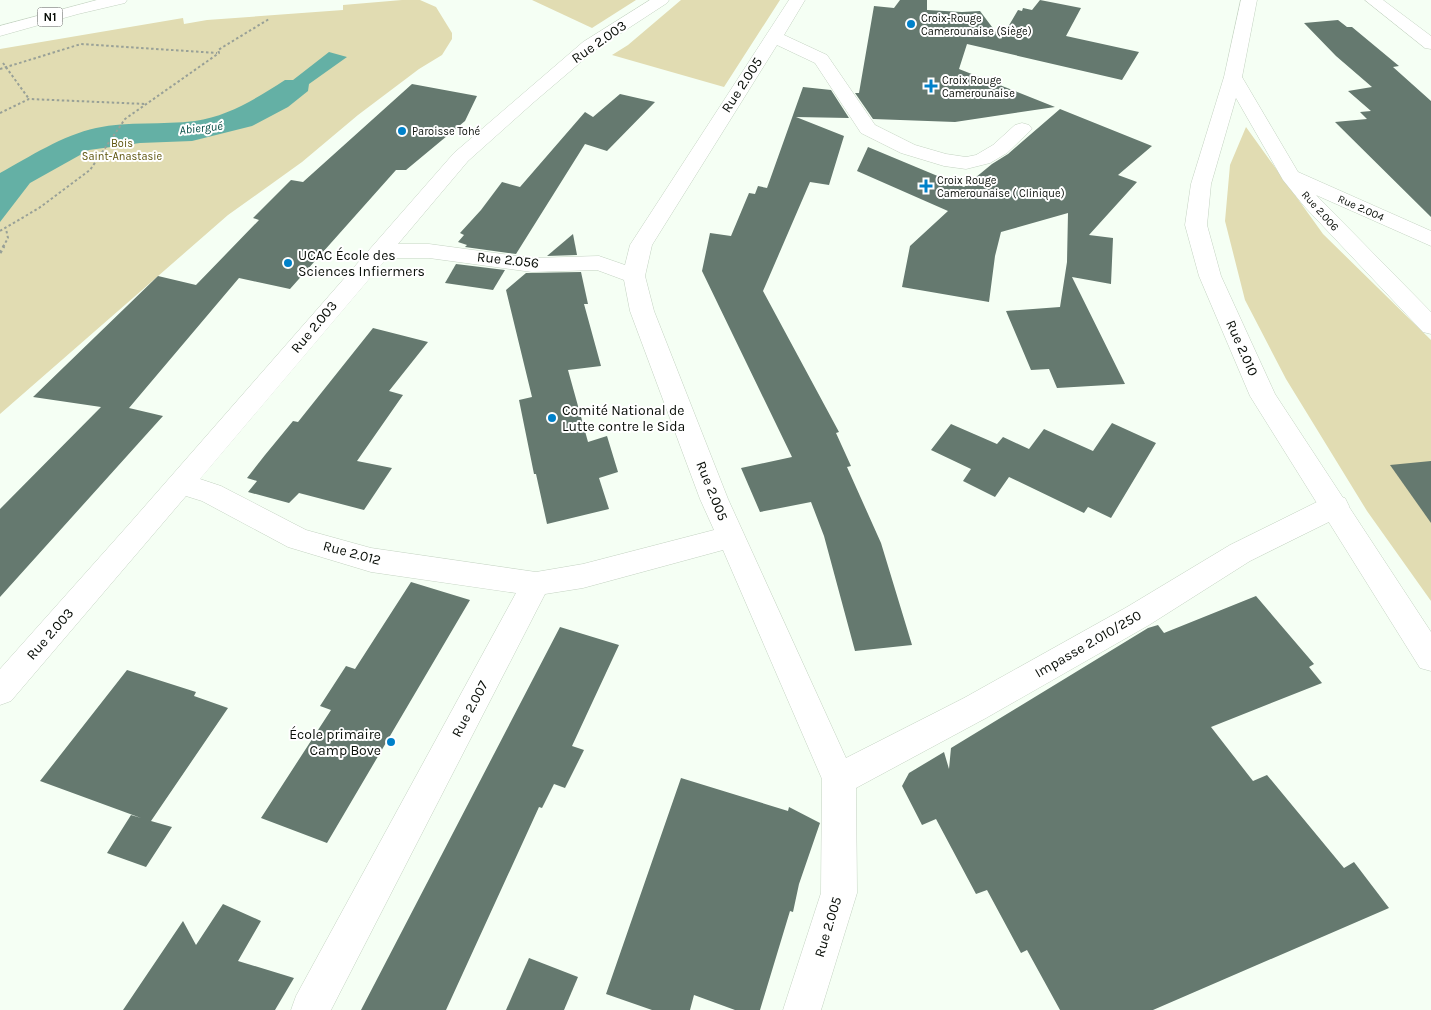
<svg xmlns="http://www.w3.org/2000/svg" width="1431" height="1010" font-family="Karla,sans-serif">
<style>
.green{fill:#e1dcb2}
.water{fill:#64b0a5}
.building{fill:#65796f}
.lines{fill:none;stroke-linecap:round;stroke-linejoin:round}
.minor-casing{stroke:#c4d3c2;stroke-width:1}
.secondary-casing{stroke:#c4d3c2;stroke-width:1}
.primary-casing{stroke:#c4d3c2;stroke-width:1}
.trunk-casing{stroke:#c4d3c2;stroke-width:1}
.path-far1{stroke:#98a097;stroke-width:2;stroke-dasharray:2.5 2.5;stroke-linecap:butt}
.path{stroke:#98a097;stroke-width:3;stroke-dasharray:3 3;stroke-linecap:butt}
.minor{fill:#fff;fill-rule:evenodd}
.secondary{fill:#fff;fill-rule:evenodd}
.primary{fill:#fff;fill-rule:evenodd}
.trunk{fill:#fff;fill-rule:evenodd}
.poi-dot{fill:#0081c9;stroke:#fff;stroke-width:2}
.labels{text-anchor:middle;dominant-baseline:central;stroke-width:4;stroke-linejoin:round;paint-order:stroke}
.far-poi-label{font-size:11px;fill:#090e08;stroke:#fff;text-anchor:start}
.far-park-label{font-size:11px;fill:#5e550e;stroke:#fff}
.far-street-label{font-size:11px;fill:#090e08;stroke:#fff}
.shield{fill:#fff;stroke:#535652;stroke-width:1}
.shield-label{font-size:12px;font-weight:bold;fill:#090e08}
.far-water-label{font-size:12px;font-style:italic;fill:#044c44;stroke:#fff}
.street-label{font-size:14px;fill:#090e08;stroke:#fff}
.poi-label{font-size:14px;fill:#090e08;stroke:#fff;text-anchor:start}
</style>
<rect width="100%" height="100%" fill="#f5fff4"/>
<g class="green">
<path d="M 402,0 L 420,0 L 436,7 L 452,33 L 452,39 L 442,55 L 419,69 L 358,115 L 302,162 L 228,215 L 0,414 L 0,49 L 183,18 L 184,24 L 207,20 L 343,10 L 343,5 Z"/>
<path d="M 532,0 L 636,0 L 592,28 Z"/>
<path d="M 681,0 L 780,0 L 724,87 L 612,55 L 628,45 Z"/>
<path d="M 1246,127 L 1323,234 L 1431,340 L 1431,601 L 1367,511 L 1286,379 L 1245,300 L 1225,221 L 1230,165 Z"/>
</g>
<path class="water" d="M 329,52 L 347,57 L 309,84 L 308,91 L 288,107 L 252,126 L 192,141 L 140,143 L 89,150 L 30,183 L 0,222 L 0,173 C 29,157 63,135 96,128 C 129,121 162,125 195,121 C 229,116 257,98 285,80 L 293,80 Z"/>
<g class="building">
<path d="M 900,0 L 927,0 L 927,10 L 962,12 L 980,11 L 1001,39 L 1018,10 L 1022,11 L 1023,8 L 1032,10 L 1040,0 L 1081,8 L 1066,36 L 1139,52 L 1122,80 L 967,44 L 959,69 L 1055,107 L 955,122 L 873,119 L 855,93 L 859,93 L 874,6 L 894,8 Z"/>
<path d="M 1338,20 L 1347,27 L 1352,27 L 1399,66 L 1393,67 L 1431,101 L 1431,217 L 1335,122 L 1367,119 L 1360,112 L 1371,111 L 1348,91 L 1372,87 L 1336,56 L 1304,23 Z"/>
<path d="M 412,84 L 477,96 L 465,121 L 406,170 L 396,170 L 290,289 L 239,278 L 129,408 L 163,416 L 0,597 L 0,509 L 101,407 L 33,397 L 158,276 L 196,285 L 259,220 L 253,218 L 291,180 L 303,182 Z"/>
<path d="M 803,87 L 831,90 L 849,118 L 796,117 L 844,136 L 829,185 L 810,182 L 763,291 L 839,432 L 836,433 L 851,466 L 847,467 L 881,543 L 912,645 L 855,651 L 824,536 L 811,502 L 760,512 L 741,468 L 792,457 L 702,271 L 710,233 L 731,236 L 749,193 L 755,194 L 758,186 L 767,188 Z"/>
<path d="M 620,94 L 655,102 L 607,151 L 585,144 L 516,254 L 465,247 L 467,245 L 458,242 L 464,235 L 460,233 L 481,210 L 502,182 L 520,187 L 585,112 L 593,117 Z"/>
<path d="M 1060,109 L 1152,146 L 1118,175 L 1137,182 L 1089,235 L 1113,238 L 1111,284 L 1072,277 L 1125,384 L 1057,388 L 1049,369 L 1031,370 L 1006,311 L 1060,307 L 1067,262 L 1068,213 L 1001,232 L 995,256 L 989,302 L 902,287 L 910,246 L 948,211 L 857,171 L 868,147 L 964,187 L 992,164 L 1008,154 Z"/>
<path d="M 573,234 L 577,255 L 547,256 Z"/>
<path d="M 456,264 L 505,270 L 493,290 L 445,283 Z"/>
<path d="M 581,272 L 588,304 L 584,304 L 601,366 L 568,370 L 588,442 L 607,436 L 618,472 L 599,478 L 609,509 L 547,524 L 536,474 L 534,474 L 519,400 L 532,397 L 506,290 L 526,273 Z"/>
<path d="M 373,328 L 428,342 L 389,391 L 403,395 L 357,461 L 392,468 L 364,510 L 299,493 L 289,503 L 248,492 L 257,481 L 247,478 L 265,455 L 293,421 L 298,422 Z"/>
<path d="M 1112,423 L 1156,443 L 1111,518 L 1088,507 L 1084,513 L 1009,477 L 995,497 L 963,481 L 971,469 L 931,450 L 951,424 L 997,444 L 1003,437 L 1029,449 L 1044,429 L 1093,451 Z"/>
<path d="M 1431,461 L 1431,523 L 1390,465 Z"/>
<path d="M 411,582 L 470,600 L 327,843 L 261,818 L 331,710 L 320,706 L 346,666 L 355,669 Z"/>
<path d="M 1256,596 L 1314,664 L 1309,667 L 1322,683 L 1211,727 L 1253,781 L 1267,775 L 1344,868 L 1354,862 L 1389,908 L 1153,1010 L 1060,1010 L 1027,950 L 1021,953 L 987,890 L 976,894 L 936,819 L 922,825 L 902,786 L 909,773 L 944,752 L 949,769 L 951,748 L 1148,628 L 1158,625 L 1164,633 Z"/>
<path d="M 560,627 L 619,645 L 572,746 L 584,750 L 565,788 L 554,784 L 542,808 L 539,807 L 446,1010 L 361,1010 Z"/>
<path d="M 127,670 L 196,692 L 194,696 L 228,708 L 151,821 L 172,827 L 146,867 L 107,853 L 131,815 L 141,818 L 40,781 Z"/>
<path d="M 681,778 L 788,811 L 789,807 L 820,823 L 799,884 L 793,912 L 790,911 L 760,1010 L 735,1010 L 694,995 L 690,1010 L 652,1010 L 606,994 Z"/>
<path d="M 223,904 L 261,921 L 238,961 L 294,978 L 275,1010 L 123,1010 L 183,921 L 196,945 Z"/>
<path d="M 529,958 L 578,977 L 564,1010 L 506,1010 Z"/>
</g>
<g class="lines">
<g class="minor-casing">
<g id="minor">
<path d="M 650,0 L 669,0 L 667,3 L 595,50 L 534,102 L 468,161 L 398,244 L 429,244 L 532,258 L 599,256 L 625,265 L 630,245 L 789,0 L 805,0 L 784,35 L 827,55 L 875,125 L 915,145 L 946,154 L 966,157 L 976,155 L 993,145 L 1015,125 L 1022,123 L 1029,125 L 1032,129 L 1007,153 L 990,163 L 966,169 L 944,166 L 901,153 L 861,133 L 815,63 L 777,45 L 652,245 L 645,276 L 654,311 L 728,499 L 846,758 L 964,698 L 1127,607 L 1230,545 L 1325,498 L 1335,495 L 1345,498 L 1349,506 L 1345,514 L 1250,561 L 1149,625 L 986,718 L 856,788 L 857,893 L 821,1010 L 783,1010 L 821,893 L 822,779 L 723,550 L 583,588 L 545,594 L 331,1010 L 291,1010 L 296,996 L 516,593 L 371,572 L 298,550 L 288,547 L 202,501 L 186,496 L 11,701 L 0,705 L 0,669 L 131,522 L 454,153 L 583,42 ZM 387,258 L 429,258 L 532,272 L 597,270 L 624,280 L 630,311 L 700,499 L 714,530 L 583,564 L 536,572 L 371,548 L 306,530 L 221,486 L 200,479 Z"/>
<path d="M 1233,72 L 1239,73 L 1242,77 L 1298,172 L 1431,231 L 1431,246 L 1316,195 L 1431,312 L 1431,334 L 1423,332 L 1304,206 L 1283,180 L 1224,77 L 1227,73 Z"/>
</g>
</g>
<g class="secondary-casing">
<path id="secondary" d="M 1241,0 L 1257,0 L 1242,77 L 1211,184 L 1207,225 L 1221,276 L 1275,394 L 1431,632 L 1431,671 L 1420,668 L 1250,396 L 1199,276 L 1185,225 L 1191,184 L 1224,77 Z"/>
</g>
<g class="primary-casing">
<path id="primary" d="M 1365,0 L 1383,0 L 1431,36 L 1431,49 L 1425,48 Z"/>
</g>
<g class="trunk-casing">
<path id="trunk" d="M 97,0 L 127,0 L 125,3 L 78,14 L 0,36 L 0,26 Z"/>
</g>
<g class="path-far1">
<path d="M 3,63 L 29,99"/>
<path d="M 0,69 L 81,44 L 217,53"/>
<path d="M 0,113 L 29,99 L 146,104"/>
<path d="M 0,231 L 39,208 L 90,170 L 125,119 L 219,53 L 218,50 L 269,19"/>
<path d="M 3,247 L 8,238 L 6,229"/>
</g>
<path class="path" d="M 0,253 L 4,246"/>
<use href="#minor" class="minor"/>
<use href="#secondary" class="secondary"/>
<use href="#primary" class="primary"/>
<use href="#trunk" class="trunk"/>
</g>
<g class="poi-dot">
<circle cx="911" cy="24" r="5"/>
<path d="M928.5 78.5h5v5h5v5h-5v5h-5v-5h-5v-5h5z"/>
<circle cx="402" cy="131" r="5"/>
<path d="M923.5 178.5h5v5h5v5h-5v5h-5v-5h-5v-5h5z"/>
<circle cx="288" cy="263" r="5"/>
<circle cx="552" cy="418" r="5"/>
<circle cx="391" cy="742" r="5"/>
</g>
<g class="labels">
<g class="far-poi-label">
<text x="921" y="18">Croix-Rouge<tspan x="921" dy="13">Camerounaise (Siège)</tspan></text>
<text x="942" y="80">Croix Rouge<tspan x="942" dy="13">Camerounaise</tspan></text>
<text x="412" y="131">Paroisse Tohé</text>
<text x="937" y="180">Croix Rouge<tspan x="937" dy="13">Camerounaise ( Clinique)</tspan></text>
</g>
<g class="far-park-label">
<text x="122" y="143">Bois<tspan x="122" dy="13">Saint-Anastasie</tspan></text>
</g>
<g class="far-street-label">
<text transform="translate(1361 208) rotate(24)">Rue 2.004</text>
<text transform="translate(1320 211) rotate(48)">Rue 2.006</text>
</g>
<rect class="shield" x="37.5" y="7.5" width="25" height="19" rx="4"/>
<g class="shield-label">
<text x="50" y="17">N1</text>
</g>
<g class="far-water-label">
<text transform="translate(201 128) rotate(-6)">Abiergué</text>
</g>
<g class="street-label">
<text transform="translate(599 42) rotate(-35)">Rue 2.003</text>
<text transform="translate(742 85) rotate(-57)">Rue 2.005</text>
<text transform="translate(508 260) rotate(6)">Rue 2.056</text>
<text transform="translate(314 327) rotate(-50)">Rue 2.003</text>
<text transform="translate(1242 348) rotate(66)">Rue 2.010</text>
<text transform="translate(712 491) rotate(68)">Rue 2.005</text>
<text transform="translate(352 553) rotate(15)">Rue 2.012</text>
<text transform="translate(50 634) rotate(-49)">Rue 2.003</text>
<text transform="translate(1088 644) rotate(-30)">Impasse 2.010/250</text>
<text transform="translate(470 709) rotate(-62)">Rue 2.007</text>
<text transform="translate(828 927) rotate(-73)">Rue 2.005</text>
</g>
<g class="poi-label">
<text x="298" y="255">UCAC École des<tspan x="298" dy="16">Sciences Infiermers</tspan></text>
<text x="562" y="410">Comité National de<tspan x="562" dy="16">Lutte contre le Sida</tspan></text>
<text x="381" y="734" text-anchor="end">École primaire<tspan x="381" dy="16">Camp Bove</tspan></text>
</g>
</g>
</svg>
